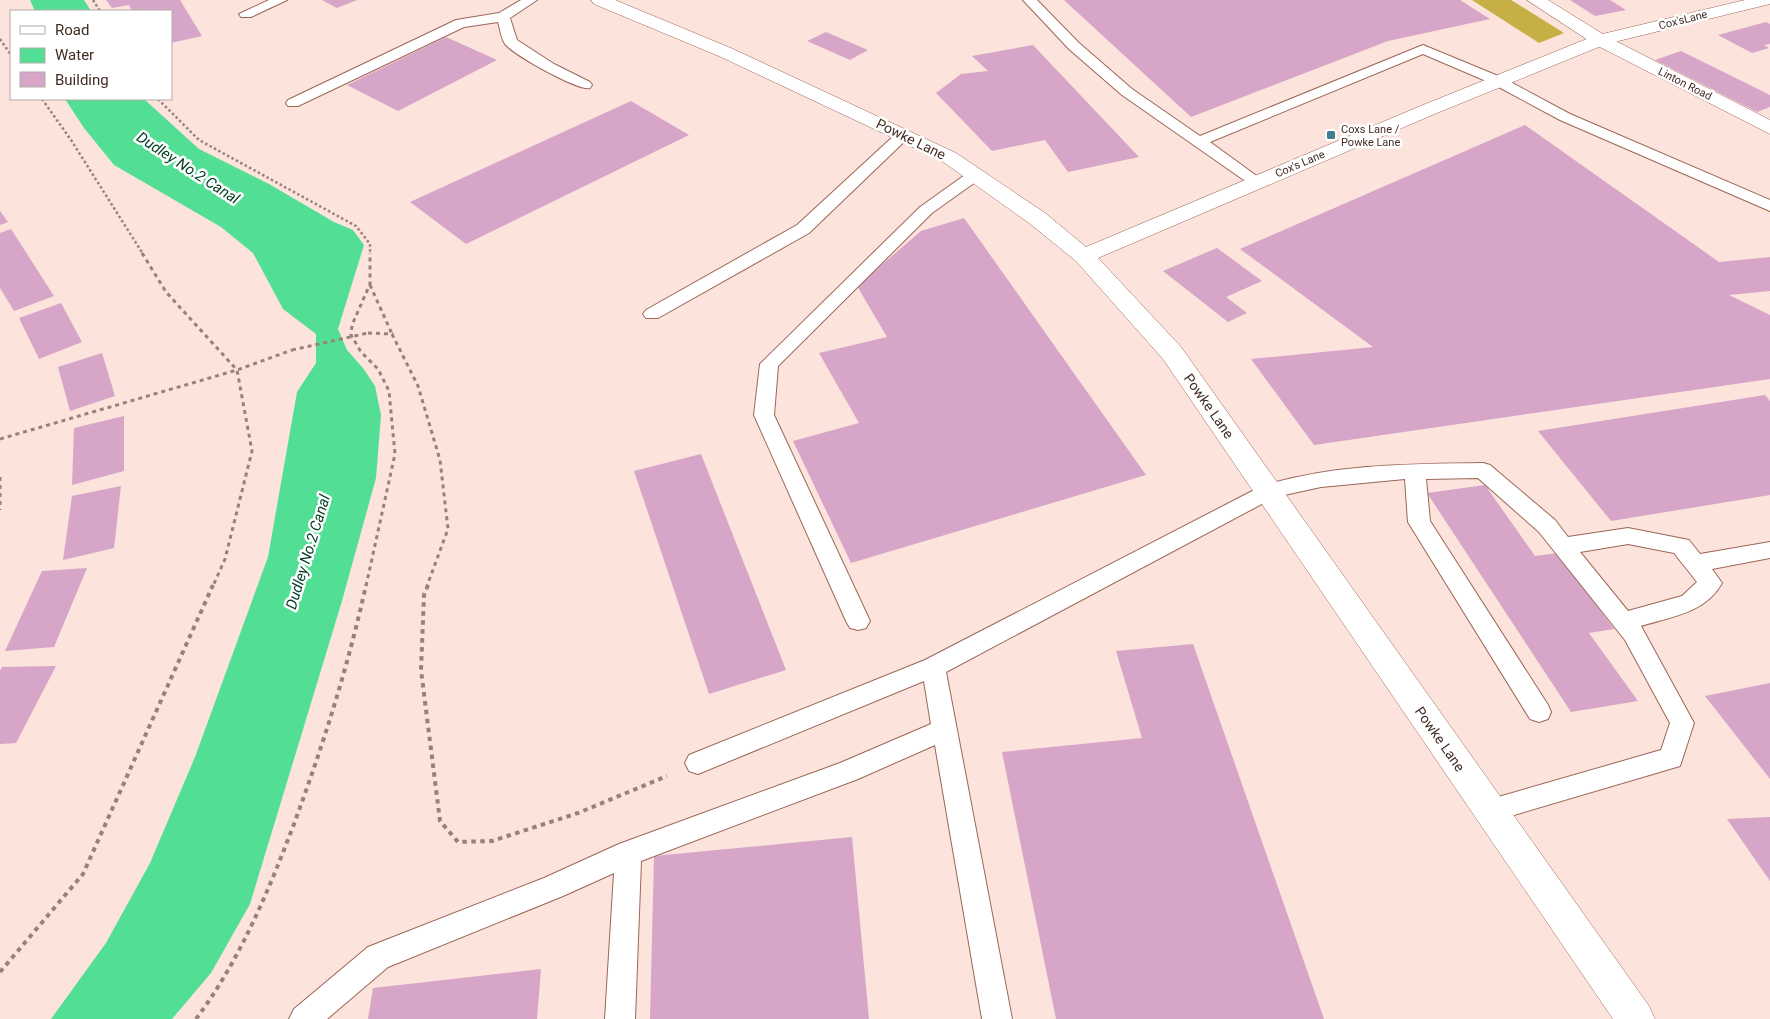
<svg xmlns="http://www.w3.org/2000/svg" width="1770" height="1019" font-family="Roboto,sans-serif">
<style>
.forest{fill:#c6b046}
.water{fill:#53de96}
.building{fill:#d6a5c8}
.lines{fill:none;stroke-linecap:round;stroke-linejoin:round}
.lane-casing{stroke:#9c6657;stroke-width:2}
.street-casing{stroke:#9c6657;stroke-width:1}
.secondary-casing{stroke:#9c6657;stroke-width:1}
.path-far2{stroke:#99817a;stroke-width:2.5;stroke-dasharray:2.5 2.5;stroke-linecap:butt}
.path-far1{stroke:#99817a;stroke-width:3;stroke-dasharray:4 4;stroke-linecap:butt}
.path{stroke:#99817a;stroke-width:4;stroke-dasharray:4.5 4.5;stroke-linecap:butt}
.lane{fill:#fff;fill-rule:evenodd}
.street{fill:#fff;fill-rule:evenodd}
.secondary{fill:#fff;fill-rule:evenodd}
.path-bridge{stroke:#99817a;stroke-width:3;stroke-dasharray:4 4;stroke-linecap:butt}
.poi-dot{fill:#3f8193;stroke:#fff;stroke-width:2}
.labels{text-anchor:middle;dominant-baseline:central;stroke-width:5;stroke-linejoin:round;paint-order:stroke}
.far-street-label{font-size:11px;fill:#432c25;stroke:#fff}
.far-poi-label{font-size:11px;fill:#432c25;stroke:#fff;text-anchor:start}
.street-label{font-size:14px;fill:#432c25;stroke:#fff}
.water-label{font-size:15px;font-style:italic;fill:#034025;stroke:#fff}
</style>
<rect width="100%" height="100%" fill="#fce3db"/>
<path class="forest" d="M 1472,0 L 1511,0 L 1564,33 L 1539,43 Z"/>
<g class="water">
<path d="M 30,0 L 84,0 L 91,11 L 35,11 Z"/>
<path d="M 65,99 L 144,99 L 199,149 L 269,184 L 334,222 L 353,230 L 364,245 L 338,329 L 347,350 L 363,368 L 375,386 L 381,415 L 376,478 L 342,601 L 250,904 L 211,973 L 172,1019 L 51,1019 L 106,943 L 150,863 L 195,757 L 268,557 L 297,392 L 316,363 L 316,334 L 283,309 L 253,253 L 221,227 L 114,165 L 84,128 Z"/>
</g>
<g class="building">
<path d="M 106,0 L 180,0 L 202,36 L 171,43 L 171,11 L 132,11 L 129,5 L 112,8 Z"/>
<path d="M 322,0 L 357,0 L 337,8 Z"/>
<path d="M 1064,0 L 1460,0 L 1490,19 L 1388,41 L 1191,117 Z"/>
<path d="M 1570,0 L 1610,0 L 1626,10 L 1595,16 Z"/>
<path d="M 1766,22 L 1770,24 L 1770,44 L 1764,45 L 1769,48 L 1752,53 L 1718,35 Z"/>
<path d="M 826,32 L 868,50 L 850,60 L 807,41 Z"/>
<path d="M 446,37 L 497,60 L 398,111 L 347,85 Z"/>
<path d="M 1033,45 L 1139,157 L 1068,172 L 1045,140 L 992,151 L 936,93 L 961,74 L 988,71 L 972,56 Z"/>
<path d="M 1681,51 L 1770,95 L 1770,107 L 1757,112 L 1655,60 Z"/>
<path d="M 631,101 L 689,135 L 466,244 L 410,202 Z"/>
<path d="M 1525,125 L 1719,262 L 1770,257 L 1770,291 L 1729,295 L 1770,315 L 1770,379 L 1314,445 L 1251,359 L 1373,347 L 1240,249 Z"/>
<path d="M 0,211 L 8,222 L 0,225 Z"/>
<path d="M 964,218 L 1146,475 L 851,563 L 793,441 L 859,423 L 819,353 L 887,337 L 857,286 L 921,231 Z"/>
<path d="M 11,229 L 54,296 L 14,311 L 0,288 L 0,233 Z"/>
<path d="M 1217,248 L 1262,281 L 1226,297 L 1247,313 L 1228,322 L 1163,271 Z"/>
<path d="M 61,303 L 82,342 L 39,359 L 19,318 Z"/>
<path d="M 102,353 L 115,396 L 70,411 L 58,367 Z"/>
<path d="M 1765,395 L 1770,401 L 1770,495 L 1611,521 L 1538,431 Z"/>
<path d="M 124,416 L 124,471 L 72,485 L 74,428 Z"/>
<path d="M 701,454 L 786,670 L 709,694 L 634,471 Z"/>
<path d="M 1485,485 L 1535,556 L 1558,553 L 1614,629 L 1589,633 L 1638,701 L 1571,712 L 1427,493 Z"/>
<path d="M 121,486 L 114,548 L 63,560 L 72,496 Z"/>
<path d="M 87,568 L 54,647 L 5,651 L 42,571 Z"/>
<path d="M 1193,644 L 1324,1019 L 1056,1019 L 1002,752 L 1142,738 L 1116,651 Z"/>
<path d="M 56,666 L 16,743 L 0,744 L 0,671 L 2,667 Z"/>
<path d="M 1770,683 L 1770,779 L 1705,696 Z"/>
<path d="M 1770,817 L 1770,881 L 1727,819 Z"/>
<path d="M 852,837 L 869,1019 L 650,1019 L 654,856 Z"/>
<path d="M 541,969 L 537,1019 L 368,1019 L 373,988 Z"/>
</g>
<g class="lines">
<g class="lane-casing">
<g id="lane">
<path d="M 269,0 L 287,0 L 251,17 L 241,17 L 239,14 Z"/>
<path d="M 521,0 L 537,0 L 510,18 L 517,40 L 554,64 L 590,82 L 592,85 L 590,88 C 578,91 514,55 505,44 C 501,38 500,28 498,22 L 464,27 L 298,106 L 288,106 L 286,103 L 288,100 L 456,20 L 499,13 Z"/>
<path d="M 1023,0 L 1037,0 L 1079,43 L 1132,89 L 1200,136 L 1423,45 L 1503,78 L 1570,114 L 1770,200 L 1770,211 L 1560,120 L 1493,84 L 1423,54 L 1210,142 L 1265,182 L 1257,187 L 1251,185 L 1122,95 L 1069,49 Z"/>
<path d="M 903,130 L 908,132 L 911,135 L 908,138 L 809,233 L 658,318 L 646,318 L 643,314 L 646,310 L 797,225 L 898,132 Z"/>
<path d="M 975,170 L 983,175 L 981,178 L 932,213 L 778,366 L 774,415 L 870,621 L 866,628 L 858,630 L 850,628 L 846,621 L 754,415 L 760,364 L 920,207 L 969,172 Z"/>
<path d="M 1483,463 L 1490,465 L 1555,520 L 1568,537 L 1628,528 L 1689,540 L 1700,554 L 1770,542 L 1770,558 L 1712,569 L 1722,583 C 1706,613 1670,617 1641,626 L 1694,723 L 1680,766 L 1490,822 L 1481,818 L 1477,810 L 1481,802 L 1661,750 L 1670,723 L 1625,640 L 1539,532 L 1478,478 L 1426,479 L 1430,521 L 1548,705 L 1551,712 L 1548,719 L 1539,722 L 1530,719 L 1408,522 L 1405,479 L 1321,487 L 1275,497 L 946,672 L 1012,1019 L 982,1019 L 935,745 L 858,779 L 641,861 L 635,1019 L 605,1019 L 614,873 L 563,896 L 388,967 L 327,1019 L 289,1019 L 294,1009 L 368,947 L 544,878 L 619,844 L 840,763 L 931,724 L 924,681 L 698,774 L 689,771 L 685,763 L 689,755 L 925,660 L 1262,486 C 1334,464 1408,464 1483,463 ZM 1628,544 L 1674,553 L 1697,582 L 1682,596 L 1628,611 L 1580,552 Z"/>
</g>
</g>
<g class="street-casing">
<path id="street" d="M 1527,0 L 1548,0 L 1606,36 L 1770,120 L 1770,134 L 1594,44 Z"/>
</g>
<g class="secondary-casing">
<path id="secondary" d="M 591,0 L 615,0 L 733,49 L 956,153 L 1045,213 L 1086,247 L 1423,105 L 1594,36 L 1745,0 L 1770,0 L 1770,4 L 1606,44 L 1437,113 L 1098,258 L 1181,347 L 1649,1006 L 1655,1019 L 1613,1019 L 1163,359 L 1076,261 L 1029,223 L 942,161 L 721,57 L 594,4 Z"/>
</g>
<g class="path-far2">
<path d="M 93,0 L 100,11"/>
<path d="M 0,39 L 11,55"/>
<path d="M 42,99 L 71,140 L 143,254"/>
<path d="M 158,99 L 199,140 L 356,226 L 370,244 L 370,254"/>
</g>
<g class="path-far1">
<path d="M 142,253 L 166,292 L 237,370 L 252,451 L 225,559 L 213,586"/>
<path d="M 370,285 L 392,334"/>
<path d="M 368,333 L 392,334 L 418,386 L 440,460 L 448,529 L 427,586"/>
<path d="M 0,439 L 237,370 L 292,350"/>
<path d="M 0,477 L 0,510"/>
<path d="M 366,586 L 395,454 L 389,391 L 378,369 L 361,352 L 351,335 L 352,325 L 370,284 L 370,253"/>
</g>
<g class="path">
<path d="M 428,585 L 424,595 L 421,670 L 440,821 L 458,842 L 492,841 L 578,813 L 667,776"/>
<path d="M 0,972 L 83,874 L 213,585"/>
<path d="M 196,1019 C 240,960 268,892 294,824 C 323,745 348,667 366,585"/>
</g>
<use href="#lane" class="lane"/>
<use href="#street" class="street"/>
<use href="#secondary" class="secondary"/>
<path class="path-bridge" d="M 292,350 L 368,333"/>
</g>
<rect class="poi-dot" x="1326" y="130" width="10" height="10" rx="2.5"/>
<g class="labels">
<g class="far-street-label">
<text transform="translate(1683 20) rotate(-14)">Cox'sLane</text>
<text transform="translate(1685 84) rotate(27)">Linton Road</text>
<text transform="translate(1300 164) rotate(-23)">Cox's Lane</text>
</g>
<g class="far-poi-label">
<text x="1341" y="129">Coxs Lane /<tspan x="1341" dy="13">Powke Lane</tspan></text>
</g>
<g class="street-label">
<text transform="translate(911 139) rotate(26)">Powke Lane</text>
<text transform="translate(1209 406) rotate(55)">Powke Lane</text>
<text transform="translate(1440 739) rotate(55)">Powke Lane</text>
</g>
<g class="water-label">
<text transform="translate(188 168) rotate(33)">Dudley No.2 Canal</text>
<text transform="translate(308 552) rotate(-73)">Dudley No.2 Canal</text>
</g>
</g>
<rect x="10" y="10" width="162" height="90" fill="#ffffff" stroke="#b4aba8"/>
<rect x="20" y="26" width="25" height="8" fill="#ffffff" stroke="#b4aba8"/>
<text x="55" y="35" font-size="15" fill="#432c25">Road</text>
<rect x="20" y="48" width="25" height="15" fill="#53de96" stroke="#b4aba8"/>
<text x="55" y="60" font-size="15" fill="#432c25">Water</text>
<rect x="20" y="72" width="25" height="15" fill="#d6a5c8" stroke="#b4aba8"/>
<text x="55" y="85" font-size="15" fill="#432c25">Building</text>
</svg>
